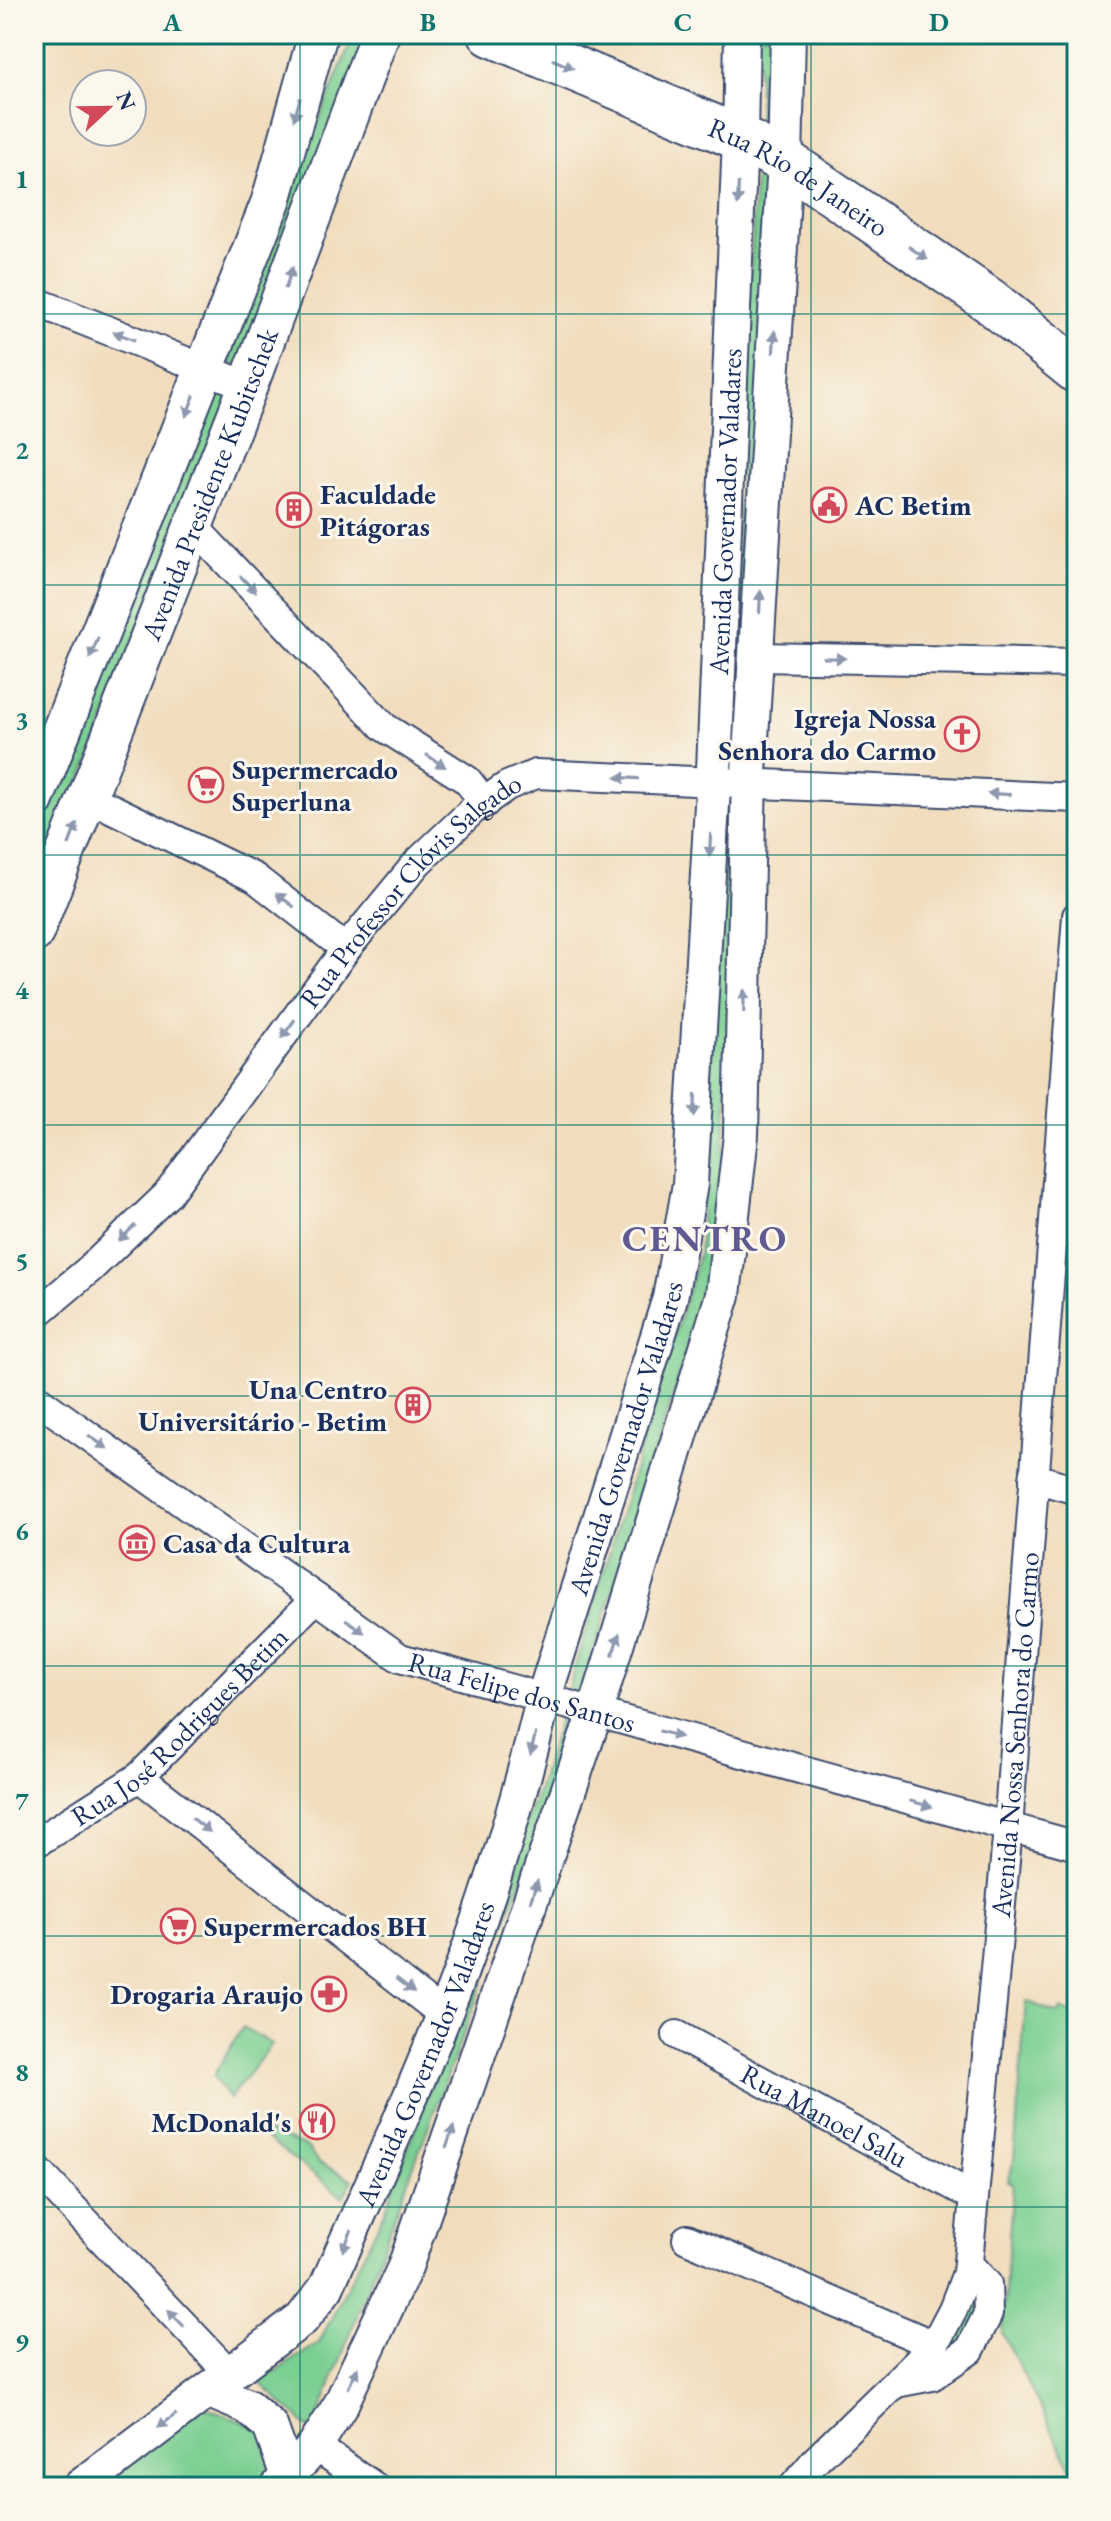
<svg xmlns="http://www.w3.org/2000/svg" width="1111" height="2521" font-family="'EB Garamond',serif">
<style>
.green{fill:#7acf92;stroke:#4a7f78;stroke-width:2}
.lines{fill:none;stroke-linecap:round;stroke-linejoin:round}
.minor-casing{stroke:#3b496c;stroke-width:32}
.tertiary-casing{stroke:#3b496c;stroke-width:38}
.secondary-casing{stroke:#3b496c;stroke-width:42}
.primary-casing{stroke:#3b496c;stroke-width:48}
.minor{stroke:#fff;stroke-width:28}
.tertiary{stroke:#fff;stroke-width:34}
.secondary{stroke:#fff;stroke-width:38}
.primary{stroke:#fff;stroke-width:44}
.oneway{fill:#8d97ae}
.grid{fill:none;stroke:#0f766e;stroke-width:2;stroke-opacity:0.55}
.labels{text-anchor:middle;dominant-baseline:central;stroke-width:6;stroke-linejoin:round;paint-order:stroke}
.street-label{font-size:28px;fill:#1b2f5e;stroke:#fbf7ec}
.poi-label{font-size:28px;font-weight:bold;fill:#1b2f5e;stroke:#fbf7ec;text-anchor:start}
.district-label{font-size:36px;font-weight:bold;letter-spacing:2px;fill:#5f5b92;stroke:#fbf7ec}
.neatline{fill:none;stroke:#0f766e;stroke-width:3}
.grid-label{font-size:26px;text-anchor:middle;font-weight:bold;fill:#0f766e}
</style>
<rect width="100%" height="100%" fill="#fbf7ec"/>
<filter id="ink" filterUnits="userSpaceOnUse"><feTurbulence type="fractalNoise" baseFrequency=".0125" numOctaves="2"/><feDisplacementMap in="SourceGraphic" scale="16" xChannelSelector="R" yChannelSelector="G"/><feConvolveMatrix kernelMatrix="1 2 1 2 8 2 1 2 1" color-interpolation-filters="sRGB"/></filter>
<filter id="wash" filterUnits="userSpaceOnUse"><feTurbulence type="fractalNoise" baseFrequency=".006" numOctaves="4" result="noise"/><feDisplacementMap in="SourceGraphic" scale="32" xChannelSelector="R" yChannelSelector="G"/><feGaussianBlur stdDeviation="1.8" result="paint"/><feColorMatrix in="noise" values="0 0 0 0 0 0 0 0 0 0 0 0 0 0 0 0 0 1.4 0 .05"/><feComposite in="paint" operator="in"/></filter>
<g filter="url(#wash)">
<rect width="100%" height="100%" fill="#f1ddbd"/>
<g class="green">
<path d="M 354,34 L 370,34 L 241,369 L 222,359 Z"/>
<path d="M 757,34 L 775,34 L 722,1190 L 704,1295 L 589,1668 L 557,1786 L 313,2432 L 259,2382 L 319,2343 L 385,2211 L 537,1793 L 699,1254 L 721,894 L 759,97 Z"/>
<path d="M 205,389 L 230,398 L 34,903 L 34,836 Z"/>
<path d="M 1026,2001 L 1059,2014 L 1061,2009 L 1077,2016 L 1077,2479 L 1002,2333 L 1013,2183 L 1008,2181 L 1014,2160 Z"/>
<path d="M 243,2027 L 272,2044 L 229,2099 L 213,2076 Z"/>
<path d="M 251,2126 L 307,2147 L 318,2162 L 353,2180 L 343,2197 Z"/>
<path d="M 974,2282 L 983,2311 L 958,2353 L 930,2364 Z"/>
<path d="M 196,2403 L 268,2432 L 271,2487 L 85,2487 Z"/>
</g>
</g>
<g filter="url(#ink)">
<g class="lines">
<g class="minor-casing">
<g id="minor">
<path d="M 34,301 L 248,386"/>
<path d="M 194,527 L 384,727 L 467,780 L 485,803"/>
<path d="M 757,657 L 1077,663"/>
<path d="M 88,797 L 255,878 L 346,949"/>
<path id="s1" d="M 34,1316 L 91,1268 L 167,1195 L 346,949 L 417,863 L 474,809 L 507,786 L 536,774 L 1077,798"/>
<path id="s2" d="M 34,1397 L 400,1658 L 1077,1846"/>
<path d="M 1034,1478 L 1077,1490"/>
<path d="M 139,1777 L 444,2015"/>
<path id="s3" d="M 34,1844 L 139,1777 L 316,1598"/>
<path id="s4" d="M 677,2035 L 974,2197"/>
<path d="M 34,2167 L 230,2374"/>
<path d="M 687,2239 L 934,2345"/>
<path d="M 896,2383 L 932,2376 L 970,2350 L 988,2314 L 987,2284 L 968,2264"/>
<path d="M 315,2446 L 375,2487"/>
<path id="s5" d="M 793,2487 L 815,2461 L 934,2345 L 953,2309 L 967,2273 L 1008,1828 L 1077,916"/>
</g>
</g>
<g class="tertiary-casing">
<g id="tertiary">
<path d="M 210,2391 L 248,2407 L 270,2426 L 288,2476"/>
<path id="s6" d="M 80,2487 L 302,2319 L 326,2288 C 366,2197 408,2107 444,2015 C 485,1913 518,1804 544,1697 L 670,1298 L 690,1184 L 714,770 L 740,138 L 742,34"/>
<path d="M 278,2487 L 315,2446 L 341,2404 L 405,2267 L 595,1713 L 723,1295 L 741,1135 L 749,773 L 785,161 L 788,34"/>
</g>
</g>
<g class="secondary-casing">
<g id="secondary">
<path d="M 34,800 L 271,201 L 318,34"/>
<path id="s7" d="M 34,933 L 248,386 L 380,34"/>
</g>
</g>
<g class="primary-casing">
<g id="primary">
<path id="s8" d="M 491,34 L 740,138 L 785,161 L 990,301 L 1077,371"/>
</g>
</g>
<use href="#minor" class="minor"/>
<use href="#tertiary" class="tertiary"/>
<use href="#secondary" class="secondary"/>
<use href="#primary" class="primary"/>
</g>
<defs><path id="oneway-solid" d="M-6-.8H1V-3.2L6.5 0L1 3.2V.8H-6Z" transform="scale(2)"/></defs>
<g class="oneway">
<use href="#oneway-solid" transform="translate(563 64) rotate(23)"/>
<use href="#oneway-solid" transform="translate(297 109) rotate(106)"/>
<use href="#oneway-solid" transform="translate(738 194) rotate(92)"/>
<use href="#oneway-solid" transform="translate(918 253) rotate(34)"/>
<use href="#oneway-solid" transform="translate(289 278) rotate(-70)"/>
<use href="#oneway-solid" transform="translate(124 336) rotate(-159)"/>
<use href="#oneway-solid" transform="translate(774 342) rotate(-87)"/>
<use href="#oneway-solid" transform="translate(190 406) rotate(112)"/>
<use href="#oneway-solid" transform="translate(248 584) rotate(46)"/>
<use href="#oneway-solid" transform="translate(760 602) rotate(-87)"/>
<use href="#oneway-solid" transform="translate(94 648) rotate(112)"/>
<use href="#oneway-solid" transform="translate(834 658) rotate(1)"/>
<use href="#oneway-solid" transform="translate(436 761) rotate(33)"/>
<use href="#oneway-solid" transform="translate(627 778) rotate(-177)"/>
<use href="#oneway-solid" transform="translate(999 794) rotate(-177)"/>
<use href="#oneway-solid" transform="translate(73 834) rotate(-69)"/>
<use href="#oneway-solid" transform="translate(710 845) rotate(93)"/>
<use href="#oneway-solid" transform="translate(285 900) rotate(-143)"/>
<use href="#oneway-solid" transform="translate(744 1001) rotate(-89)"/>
<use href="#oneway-solid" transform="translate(288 1029) rotate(126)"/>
<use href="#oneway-solid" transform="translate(695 1105) rotate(93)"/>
<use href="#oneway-solid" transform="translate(127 1233) rotate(136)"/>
<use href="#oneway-solid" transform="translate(98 1442) rotate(35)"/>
<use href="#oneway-solid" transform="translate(355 1626) rotate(36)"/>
<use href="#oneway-solid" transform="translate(616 1644) rotate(-73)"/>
<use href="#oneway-solid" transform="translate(670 1734) rotate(16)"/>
<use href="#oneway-solid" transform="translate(533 1744) rotate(104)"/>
<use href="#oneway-solid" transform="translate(921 1804) rotate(16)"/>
<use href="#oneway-solid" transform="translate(201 1825) rotate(38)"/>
<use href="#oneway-solid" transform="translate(534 1891) rotate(-71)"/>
<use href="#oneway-solid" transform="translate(405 1985) rotate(38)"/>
<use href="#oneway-solid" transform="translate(450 2137) rotate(-71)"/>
<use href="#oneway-solid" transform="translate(347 2241) rotate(113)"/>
<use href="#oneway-solid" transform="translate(176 2318) rotate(-133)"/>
<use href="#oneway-solid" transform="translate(353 2378) rotate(-65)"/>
<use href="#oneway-solid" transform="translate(167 2421) rotate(143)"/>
</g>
</g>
<path class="grid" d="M 300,34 L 300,2487M 556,34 L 556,2487M 811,34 L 811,2487M 34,314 L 1077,314M 34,585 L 1077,585M 34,855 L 1077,855M 34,1125 L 1077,1125M 34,1396 L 1077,1396M 34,1666 L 1077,1666M 34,1936 L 1077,1936M 34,2207 L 1077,2207"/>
<defs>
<g id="civic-ring" transform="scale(1.8)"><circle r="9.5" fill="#fbf7ec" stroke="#d1495b" stroke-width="1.5"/><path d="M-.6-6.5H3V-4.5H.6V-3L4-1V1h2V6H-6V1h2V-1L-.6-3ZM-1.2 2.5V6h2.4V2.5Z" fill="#d1495b"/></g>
<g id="building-ring" transform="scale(1.8)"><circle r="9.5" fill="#fbf7ec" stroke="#d1495b" stroke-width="1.5"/><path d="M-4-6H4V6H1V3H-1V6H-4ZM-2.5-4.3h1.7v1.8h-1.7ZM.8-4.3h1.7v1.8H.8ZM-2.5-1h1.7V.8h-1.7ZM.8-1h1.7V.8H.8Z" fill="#d1495b"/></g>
<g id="church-ring" transform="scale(1.8)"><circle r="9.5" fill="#fbf7ec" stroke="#d1495b" stroke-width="1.5"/><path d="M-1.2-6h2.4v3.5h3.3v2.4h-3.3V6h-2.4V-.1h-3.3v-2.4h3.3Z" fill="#d1495b"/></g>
<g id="supermarket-ring" transform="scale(1.8)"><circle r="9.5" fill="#fbf7ec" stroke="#d1495b" stroke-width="1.5"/><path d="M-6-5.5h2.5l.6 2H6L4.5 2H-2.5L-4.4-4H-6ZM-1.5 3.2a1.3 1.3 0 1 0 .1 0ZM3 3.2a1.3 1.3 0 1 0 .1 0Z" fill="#d1495b"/></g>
<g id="museum-ring" transform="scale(1.8)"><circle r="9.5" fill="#fbf7ec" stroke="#d1495b" stroke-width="1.5"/><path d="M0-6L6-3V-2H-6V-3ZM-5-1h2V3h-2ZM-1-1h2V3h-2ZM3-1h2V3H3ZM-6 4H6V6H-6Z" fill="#d1495b"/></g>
<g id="pharmacy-ring" transform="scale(1.8)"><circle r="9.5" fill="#fbf7ec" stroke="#d1495b" stroke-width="1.5"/><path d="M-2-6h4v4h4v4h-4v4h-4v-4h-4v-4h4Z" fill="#d1495b"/></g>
<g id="restaurant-ring" transform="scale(1.8)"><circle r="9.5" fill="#fbf7ec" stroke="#d1495b" stroke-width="1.5"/><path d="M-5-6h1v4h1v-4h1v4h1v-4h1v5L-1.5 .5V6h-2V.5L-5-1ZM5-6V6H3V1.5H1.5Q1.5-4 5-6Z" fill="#d1495b"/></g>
</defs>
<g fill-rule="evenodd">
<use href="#civic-ring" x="829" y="505"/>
<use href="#building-ring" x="294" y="510"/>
<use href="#church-ring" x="962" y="734"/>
<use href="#supermarket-ring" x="206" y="785"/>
<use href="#building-ring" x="413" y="1405"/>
<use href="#museum-ring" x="137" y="1543"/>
<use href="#supermarket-ring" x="178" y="1926"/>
<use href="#pharmacy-ring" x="329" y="1994"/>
<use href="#restaurant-ring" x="317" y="2122"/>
</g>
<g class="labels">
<g class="street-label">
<text stroke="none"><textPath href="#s8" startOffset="340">Rua Rio de Janeiro</textPath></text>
<text stroke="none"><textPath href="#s7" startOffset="482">Avenida Presidente Kubitschek</textPath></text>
<text stroke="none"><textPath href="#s6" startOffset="2156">Avenida Governador Valadares</textPath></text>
<text stroke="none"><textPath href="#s1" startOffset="572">Rua Professor Clóvis Salgado</textPath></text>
<text stroke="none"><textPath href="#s6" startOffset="1220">Avenida Governador Valadares</textPath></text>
<text stroke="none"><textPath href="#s2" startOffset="576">Rua Felipe dos Santos</textPath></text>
<text stroke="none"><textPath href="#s3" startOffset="188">Rua José Rodrigues Betim</textPath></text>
<text stroke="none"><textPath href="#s5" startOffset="820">Avenida Nossa Senhora do Carmo</textPath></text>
<text stroke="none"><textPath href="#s6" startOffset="572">Avenida Governador Valadares</textPath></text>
<text stroke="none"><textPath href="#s4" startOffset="168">Rua Manoel Salu</textPath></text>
</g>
<g class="poi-label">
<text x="320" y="494">Faculdade<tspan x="320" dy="32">Pitágoras</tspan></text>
<text x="855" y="505">AC Betim</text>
<text x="936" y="718" text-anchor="end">Igreja Nossa<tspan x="936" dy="32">Senhora do Carmo</tspan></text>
<text x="232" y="769">Supermercado<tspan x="232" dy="32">Superluna</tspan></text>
<text x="387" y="1389" text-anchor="end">Una Centro<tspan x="387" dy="32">Universitário - Betim</tspan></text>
<text x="163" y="1543">Casa da Cultura</text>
<text x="204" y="1926">Supermercados BH</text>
<text x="303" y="1994" text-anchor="end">Drogaria Araujo</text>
<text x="291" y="2122" text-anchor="end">McDonald's</text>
</g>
<g class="district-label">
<text x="705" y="1238">CENTRO</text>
</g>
</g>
<rect width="1111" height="2521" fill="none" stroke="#fbf7ec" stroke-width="88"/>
<g transform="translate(108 108) rotate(68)"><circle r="38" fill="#fbf7ec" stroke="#a1a7b3" stroke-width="2"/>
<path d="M0-6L14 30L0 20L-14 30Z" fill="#d1495b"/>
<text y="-12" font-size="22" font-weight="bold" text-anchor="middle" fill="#1b2f5e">N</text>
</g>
<rect x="44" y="44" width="1023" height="2433" class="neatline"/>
<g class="grid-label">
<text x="172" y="31">A</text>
<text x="428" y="31">B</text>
<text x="683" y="31">C</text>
<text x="939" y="31">D</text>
<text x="22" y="188">1</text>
<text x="22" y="459">2</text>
<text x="22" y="729">3</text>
<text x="22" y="999">4</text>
<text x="22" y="1270">5</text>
<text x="22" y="1540">6</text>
<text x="22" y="1810">7</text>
<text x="22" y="2081">8</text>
<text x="22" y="2351">9</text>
</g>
</svg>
